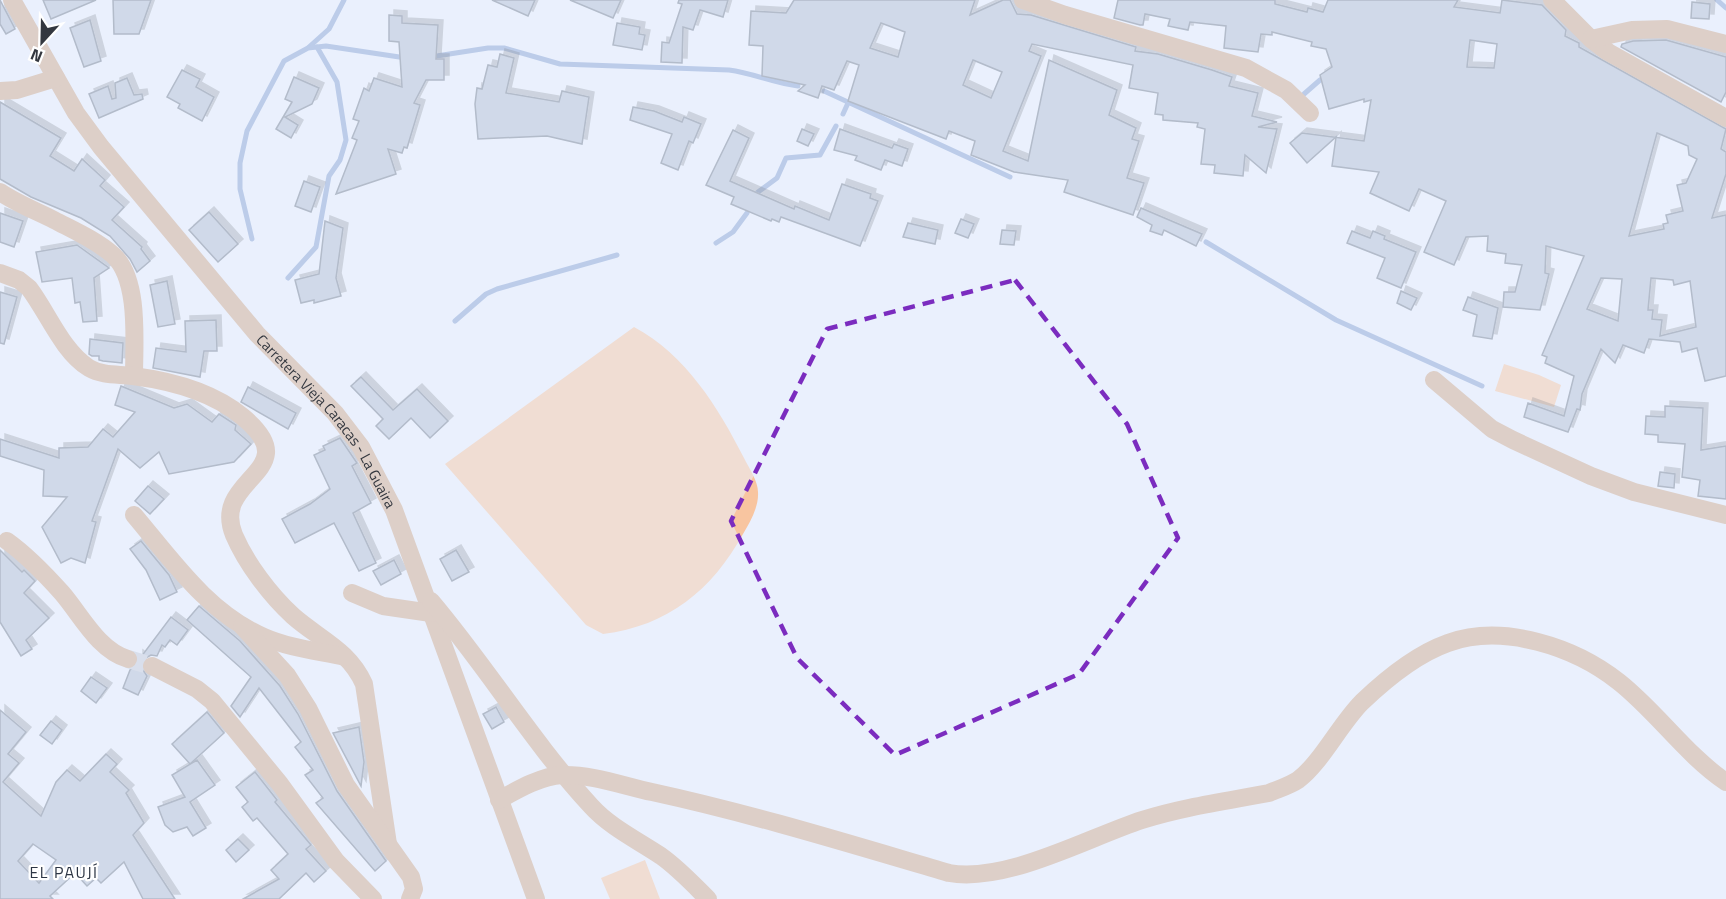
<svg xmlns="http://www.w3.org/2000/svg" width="1726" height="899" font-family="'Titillium Web',sans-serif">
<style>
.green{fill:#f8c5a0}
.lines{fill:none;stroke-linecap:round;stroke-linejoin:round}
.stream{stroke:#859fd1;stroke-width:5}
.building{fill:#b1bcd0;stroke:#717b8d;stroke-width:1.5;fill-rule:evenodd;filter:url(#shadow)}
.minor-tunnel{stroke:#c5cbd7;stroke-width:18;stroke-dasharray:18 9;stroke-linecap:butt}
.minor{stroke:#cea688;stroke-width:18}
.marked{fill:none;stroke:#7b2cbf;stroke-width:4.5;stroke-dasharray:12 8;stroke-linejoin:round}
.labels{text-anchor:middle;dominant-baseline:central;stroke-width:4.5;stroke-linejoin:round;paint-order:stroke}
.street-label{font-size:15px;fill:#33373f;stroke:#fff}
.neighbourhood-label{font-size:16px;letter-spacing:1.5px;fill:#2c3544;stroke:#fff}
</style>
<defs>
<filter id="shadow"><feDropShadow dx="5" dy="-5" stdDeviation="0" flood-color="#0004"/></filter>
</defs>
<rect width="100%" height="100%" fill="#eaf0fd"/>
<g class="green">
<path d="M 634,327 C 686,355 718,407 744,458 C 749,468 758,481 758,492 C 759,507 750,522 743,534 C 712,590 668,626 603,634 L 586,625 L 445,464 Z"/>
<path d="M 1504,364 L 1539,375 L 1561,385 L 1554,407 L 1495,391 Z"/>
<path d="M 645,860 L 660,899 L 610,899 L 601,878 Z"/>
</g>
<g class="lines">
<g class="stream">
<path d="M 1717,0 L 1726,8"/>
<path d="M 309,47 L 329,29 L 344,0"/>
<path d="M 430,57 L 488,48 L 504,48 L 560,64 L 729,70 C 753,73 773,83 798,86"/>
<path d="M 824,91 L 1010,177"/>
<path d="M 1304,94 L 1320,80"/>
<path d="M 843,114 L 848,103"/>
<path d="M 758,192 L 777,178 L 786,158 L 820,155 L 836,126"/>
<path d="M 252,239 L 240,189 L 240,163 L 247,131 L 284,61 L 308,48 L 326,46 L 406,58"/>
<path d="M 1206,242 L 1336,320 L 1482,386"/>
<path d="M 716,243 L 733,232 L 747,213"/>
<path d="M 288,278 L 316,247 L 329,176 L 340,160 L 346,140 L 337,82 L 317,47"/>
<path d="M 455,321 L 486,294 L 497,289 L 617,255"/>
</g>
</g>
<g class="building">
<path d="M 0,0 L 15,29 L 6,34 L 0,24 Z"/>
<path d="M 43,0 L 96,0 L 51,19 Z"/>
<path d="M 113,0 L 151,0 L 139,34 L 114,34 Z"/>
<path d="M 492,0 L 535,0 L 528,16 Z"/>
<path d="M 570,0 L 621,0 L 613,18 Z"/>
<path d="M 679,0 L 728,0 L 723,17 L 700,10 L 693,30 L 683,27 L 682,63 L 661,62 L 662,42 L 669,43 L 682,4 L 678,3 Z"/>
<path d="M 794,0 L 975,0 L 970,15 L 1003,0 L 1010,0 L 1017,14 L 1031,15 L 1136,47 L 1135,51 L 1158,54 L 1212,70 L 1232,77 L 1229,86 L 1258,93 L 1252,116 L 1277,122 L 1258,127 L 1277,129 L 1266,173 L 1245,155 L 1243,176 L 1214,173 L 1215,165 L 1201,164 L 1205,129 L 1197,127 L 1198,123 L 1163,120 L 1163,115 L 1155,114 L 1158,93 L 1129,88 L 1133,65 L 1032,44 L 1029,51 L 1041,56 L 1003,151 L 1028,161 L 1049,60 L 1117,90 L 1109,115 L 1136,128 L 1132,139 L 1139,141 L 1127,178 L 1144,183 L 1133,215 L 1064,192 L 1068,180 L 1014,172 L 971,155 L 975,141 L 949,131 L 946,139 L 848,101 L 859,65 L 847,61 L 834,90 L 822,86 L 818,98 L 798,91 L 805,85 L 762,76 L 763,46 L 749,45 L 751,11 L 786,13 ZM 881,23 L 905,32 L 898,57 L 870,48 ZM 973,60 L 1002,72 L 991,98 L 963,85 Z"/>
<path d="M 1118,0 L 1275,0 L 1275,4 L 1307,12 L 1308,8 L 1323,12 L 1328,0 L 1458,0 L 1454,7 L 1500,13 L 1502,0 L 1542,5 L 1566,30 L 1565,36 L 1579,43 L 1579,47 L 1726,129 L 1721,149 L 1726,152 L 1726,174 L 1712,218 L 1726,215 L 1726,376 L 1705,381 L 1697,348 L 1682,352 L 1680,342 L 1649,339 L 1644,353 L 1623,345 L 1615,363 L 1601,349 L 1582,394 L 1580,410 L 1577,409 L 1568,432 L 1524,417 L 1528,403 L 1564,416 L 1574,376 L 1545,363 L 1547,357 L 1542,355 L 1584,256 L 1546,246 L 1545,273 L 1549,274 L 1540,310 L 1503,307 L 1504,292 L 1515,292 L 1522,265 L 1505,263 L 1506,254 L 1487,251 L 1488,236 L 1466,237 L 1454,265 L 1424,252 L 1446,201 L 1419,189 L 1409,211 L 1370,193 L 1379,172 L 1332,166 L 1336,137 L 1307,163 L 1290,143 L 1302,133 L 1364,141 L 1371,100 L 1364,102 L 1364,99 L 1329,109 L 1320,75 L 1332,67 L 1326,49 L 1311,46 L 1312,42 L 1272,32 L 1272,35 L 1261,34 L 1258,52 L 1224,48 L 1226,26 L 1190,22 L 1188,30 L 1168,26 L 1170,19 L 1145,14 L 1143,25 L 1140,25 L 1114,18 ZM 1470,40 L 1497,44 L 1494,68 L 1467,67 ZM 1657,133 L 1688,146 L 1689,155 L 1697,159 L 1686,183 L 1677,185 L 1683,211 L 1666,215 L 1668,223 L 1663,224 L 1664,229 L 1629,236 ZM 1601,278 L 1622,279 L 1618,321 L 1587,309 ZM 1651,278 L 1673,280 L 1674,285 L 1690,281 L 1696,327 L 1660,336 L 1662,320 L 1652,319 L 1653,310 L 1648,310 Z"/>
<path d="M 1692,2 L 1710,4 L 1709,19 L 1691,18 Z"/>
<path d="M 389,15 L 402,16 L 402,23 L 438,25 L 436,59 L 444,59 L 444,80 L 426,80 L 414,103 L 420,105 L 407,148 L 404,147 L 402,153 L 388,149 L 396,174 L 336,194 L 357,140 L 352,138 L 359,121 L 353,119 L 364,88 L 369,91 L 374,78 L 402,87 L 399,42 L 389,41 Z"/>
<path d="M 90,20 L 101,61 L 84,67 L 70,28 Z"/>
<path d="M 617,23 L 640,27 L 639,34 L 645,35 L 642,50 L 613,45 Z"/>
<path d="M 1666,40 L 1726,57 L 1726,92 L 1721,102 L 1621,47 L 1622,44 L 1633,41 Z"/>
<path d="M 500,54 L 514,58 L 506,93 L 559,102 L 562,91 L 589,97 L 582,144 L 547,136 L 478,139 L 475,104 L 477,88 L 482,89 L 488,65 L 497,67 Z"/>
<path d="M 182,70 L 200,79 L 196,87 L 214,97 L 202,121 L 178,108 L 180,104 L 167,97 Z"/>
<path d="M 294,77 L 319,88 L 312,104 L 285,117 L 298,125 L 291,138 L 276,129 L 292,102 L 285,99 Z"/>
<path d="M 127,78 L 134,95 L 142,94 L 143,99 L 99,118 L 89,94 L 108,86 L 112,99 L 116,98 L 115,83 Z"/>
<path d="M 0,102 L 61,138 L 50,156 L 74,171 L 82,159 L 105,180 L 100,186 L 124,207 L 112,220 L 142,247 L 141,249 L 150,261 L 137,272 L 130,259 L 110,236 L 81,218 L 31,197 L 0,179 Z"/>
<path d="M 633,107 L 654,111 L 682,122 L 684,117 L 701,124 L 693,143 L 689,141 L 678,170 L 661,163 L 672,134 L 630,120 Z"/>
<path d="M 802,129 L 814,134 L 808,146 L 797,141 Z"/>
<path d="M 840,129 L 892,148 L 894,144 L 908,149 L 902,166 L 885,160 L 881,170 L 855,160 L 857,156 L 834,150 Z"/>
<path d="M 733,130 L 749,138 L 730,181 L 794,209 L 795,206 L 829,220 L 842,184 L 871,194 L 870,198 L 878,201 L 860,246 L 781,217 L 779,222 L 772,219 L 771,221 L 731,204 L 734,197 L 706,185 Z"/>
<path d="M 304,181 L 320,187 L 311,212 L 295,206 Z"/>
<path d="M 1141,208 L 1202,234 L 1196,246 L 1164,230 L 1162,235 L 1150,231 L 1152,225 L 1137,217 Z"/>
<path d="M 209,212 L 238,244 L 218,262 L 189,230 Z"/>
<path d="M 0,213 L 23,221 L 14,247 L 0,242 Z"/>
<path d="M 961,219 L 974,224 L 968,238 L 955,233 Z"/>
<path d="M 325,221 L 343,228 L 336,278 L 341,296 L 314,303 L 314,300 L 301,303 L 295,280 L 319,274 Z"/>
<path d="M 908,223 L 938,230 L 935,244 L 903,237 Z"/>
<path d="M 1002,230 L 1016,231 L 1014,245 L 1000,244 Z"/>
<path d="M 1352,231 L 1370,238 L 1373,231 L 1385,236 L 1384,239 L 1416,252 L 1401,288 L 1377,278 L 1385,258 L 1347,243 Z"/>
<path d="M 77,245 L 109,268 L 94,278 L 97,321 L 83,322 L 80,302 L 75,303 L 72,278 L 42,282 L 36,252 Z"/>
<path d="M 167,281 L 175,324 L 158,327 L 150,285 Z"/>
<path d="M 1401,291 L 1417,298 L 1411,310 L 1397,303 Z"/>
<path d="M 0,292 L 17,297 L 4,344 L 0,343 Z"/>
<path d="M 1468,297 L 1498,308 L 1492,339 L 1473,336 L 1477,315 L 1463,310 Z"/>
<path d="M 216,320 L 217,351 L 204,351 L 200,377 L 153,368 L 156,348 L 186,352 L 185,321 Z"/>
<path d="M 90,339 L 123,343 L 122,363 L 103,361 L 99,360 L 99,356 L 92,356 L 89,354 Z"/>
<path d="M 361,377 L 393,410 L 417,389 L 448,421 L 430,438 L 411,418 L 389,439 L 376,426 L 383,419 L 351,386 Z"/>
<path d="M 121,386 L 174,408 L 187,404 L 212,422 L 219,414 L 236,425 L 235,430 L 251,444 L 234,462 L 169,474 L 159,452 L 140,468 L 118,449 L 92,521 L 96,522 L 85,563 L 71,558 L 61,563 L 42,527 L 67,497 L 43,496 L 44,470 L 0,456 L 0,439 L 59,458 L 59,448 L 88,447 L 103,429 L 113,437 L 135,412 L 115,405 Z"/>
<path d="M 248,387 L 296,413 L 288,429 L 241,402 Z"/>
<path d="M 1665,406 L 1703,408 L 1701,450 L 1726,446 L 1726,499 L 1698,496 L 1700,480 L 1682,477 L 1685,444 L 1658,442 L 1658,435 L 1645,434 L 1646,416 L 1665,417 Z"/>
<path d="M 340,438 L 357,463 L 352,466 L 371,503 L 353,513 L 376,563 L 359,571 L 334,523 L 295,543 L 282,519 L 310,504 L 330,489 L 314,455 L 325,450 L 323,446 Z"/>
<path d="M 1660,472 L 1675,474 L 1674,488 L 1658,486 Z"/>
<path d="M 148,486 L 164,499 L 150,514 L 135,501 Z"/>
<path d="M 141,541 L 169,575 L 177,592 L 160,600 L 146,570 L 130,549 Z"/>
<path d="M 0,550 L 22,572 L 24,570 L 35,581 L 24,593 L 49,618 L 26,640 L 32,649 L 21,656 L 0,622 Z"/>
<path d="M 456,550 L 469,572 L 452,581 L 440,559 Z"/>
<path d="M 394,560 L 401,574 L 381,585 L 373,571 Z"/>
<path d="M 199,606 L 240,641 L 280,686 L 298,714 L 337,791 L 386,861 L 375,871 L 316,803 L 323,798 L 305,775 L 313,770 L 295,747 L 301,742 L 259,688 L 240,717 L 231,706 L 251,677 L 187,620 Z"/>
<path d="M 171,617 L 188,630 L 177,645 L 170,640 L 165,647 L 162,645 L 157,656 L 151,655 L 142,660 L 141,667 L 147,676 L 138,695 L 123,688 L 130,670 L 138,664 L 138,655 L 141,657 Z"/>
<path d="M 91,677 L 107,688 L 96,703 L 81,691 Z"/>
<path d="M 496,707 L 504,722 L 492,729 L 483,714 Z"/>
<path d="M 0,710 L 26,732 L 8,754 L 19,763 L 3,782 L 41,816 L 56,782 L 67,770 L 80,781 L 106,754 L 117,764 L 110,772 L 129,790 L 126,793 L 144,823 L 133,835 L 175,899 L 143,899 L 124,862 L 101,883 L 96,878 L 87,886 L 75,873 L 50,896 L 53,899 L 0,899 ZM 33,844 L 56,860 L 39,883 L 18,861 Z"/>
<path d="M 207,712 L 224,733 L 190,764 L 172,744 Z"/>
<path d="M 51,721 L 62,730 L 52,744 L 40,735 Z"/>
<path d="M 359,727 L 364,762 L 361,786 L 333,733 Z"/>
<path d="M 197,760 L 215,785 L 190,802 L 206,828 L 193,836 L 187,827 L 173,832 L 165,825 L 158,807 L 185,797 L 172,775 Z"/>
<path d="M 255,772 L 277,800 L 275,802 L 311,845 L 306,849 L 326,871 L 314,882 L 306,873 L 279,899 L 243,899 L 279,879 L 271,870 L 288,854 L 257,818 L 253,821 L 242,807 L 248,802 L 236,787 Z"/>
<path d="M 238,839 L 249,850 L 236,862 L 226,850 Z"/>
</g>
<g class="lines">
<path class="minor-tunnel" d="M 128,659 L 152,666"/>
<g class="minor">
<path id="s1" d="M 12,0 L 76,113 L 101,147 L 257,334 L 335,413 L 361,447 L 394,510 L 536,899"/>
<path d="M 1023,0 L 1065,15 L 1246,68 L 1286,90 L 1310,113"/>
<path d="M 1552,0 L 1591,39 L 1608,52 L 1726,118"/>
<path d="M 1591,39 L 1632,30 L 1667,29 L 1726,44"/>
<path d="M 0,91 L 17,90 L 56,78"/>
<path d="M 0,192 C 16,203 36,211 54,220 C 73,230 96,240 113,255 C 140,279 134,343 134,376"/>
<path d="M 0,273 L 19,280 L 29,288 C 48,313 62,351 89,368 C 103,376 118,374 133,376 C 172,381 213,392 243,417 C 309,472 210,477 234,535 C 246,563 270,595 293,616 C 319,639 349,650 364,684 L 388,844"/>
<path d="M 1434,380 L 1492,429 L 1513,440 L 1591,476 L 1634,492 L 1726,515"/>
<path d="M 134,515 C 172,560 208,613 264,637 C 289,648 318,651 345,657"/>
<path d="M 7,541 C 28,556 45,574 62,593 C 81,615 98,650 128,659"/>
<path d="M 352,593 L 383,606 L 431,613"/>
<path d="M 431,601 C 487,667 532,742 591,806 C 610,827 637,840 661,856 C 678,868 693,884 708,899"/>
<path d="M 242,626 L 287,675 L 308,708 L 346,785 L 411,877 L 414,889 L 410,899"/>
<path d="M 152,666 L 197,689 L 212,701 L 280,784 L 336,861 L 373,899"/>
<path d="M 499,800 C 517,790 541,776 562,775 C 591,774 624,786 652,792 C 753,814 850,844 949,873 C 1007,883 1087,838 1142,820 C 1183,807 1227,801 1269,793 C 1278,789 1289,786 1298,780 C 1321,763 1340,724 1362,702 C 1385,680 1417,654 1448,643 C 1503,623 1575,647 1619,682 C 1657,712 1686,755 1726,782"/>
</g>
</g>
<path d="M0 0H1726V899H0ZM 1015,280 L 1127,424 L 1178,538 L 1079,674 L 895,755 L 797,658 L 731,521 L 827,329 Z" fill="#eaf0fd" fill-opacity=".55" fill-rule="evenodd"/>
<path class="marked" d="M 1015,280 L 1127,424 L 1178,538 L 1079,674 L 895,755 L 797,658 L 731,521 L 827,329 Z"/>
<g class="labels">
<g class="street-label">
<text stroke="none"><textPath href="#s1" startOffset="528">Carretera Vieja Caracas - La Guaira</textPath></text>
</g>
<g class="neighbourhood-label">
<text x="64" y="872">EL PAUJÍ</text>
</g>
</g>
<g transform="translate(42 42) rotate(202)" stroke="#ffffff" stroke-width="4.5" paint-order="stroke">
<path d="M0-4.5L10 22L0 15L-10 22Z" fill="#33373f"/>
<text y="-9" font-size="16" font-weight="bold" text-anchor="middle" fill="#33373f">N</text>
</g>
</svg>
